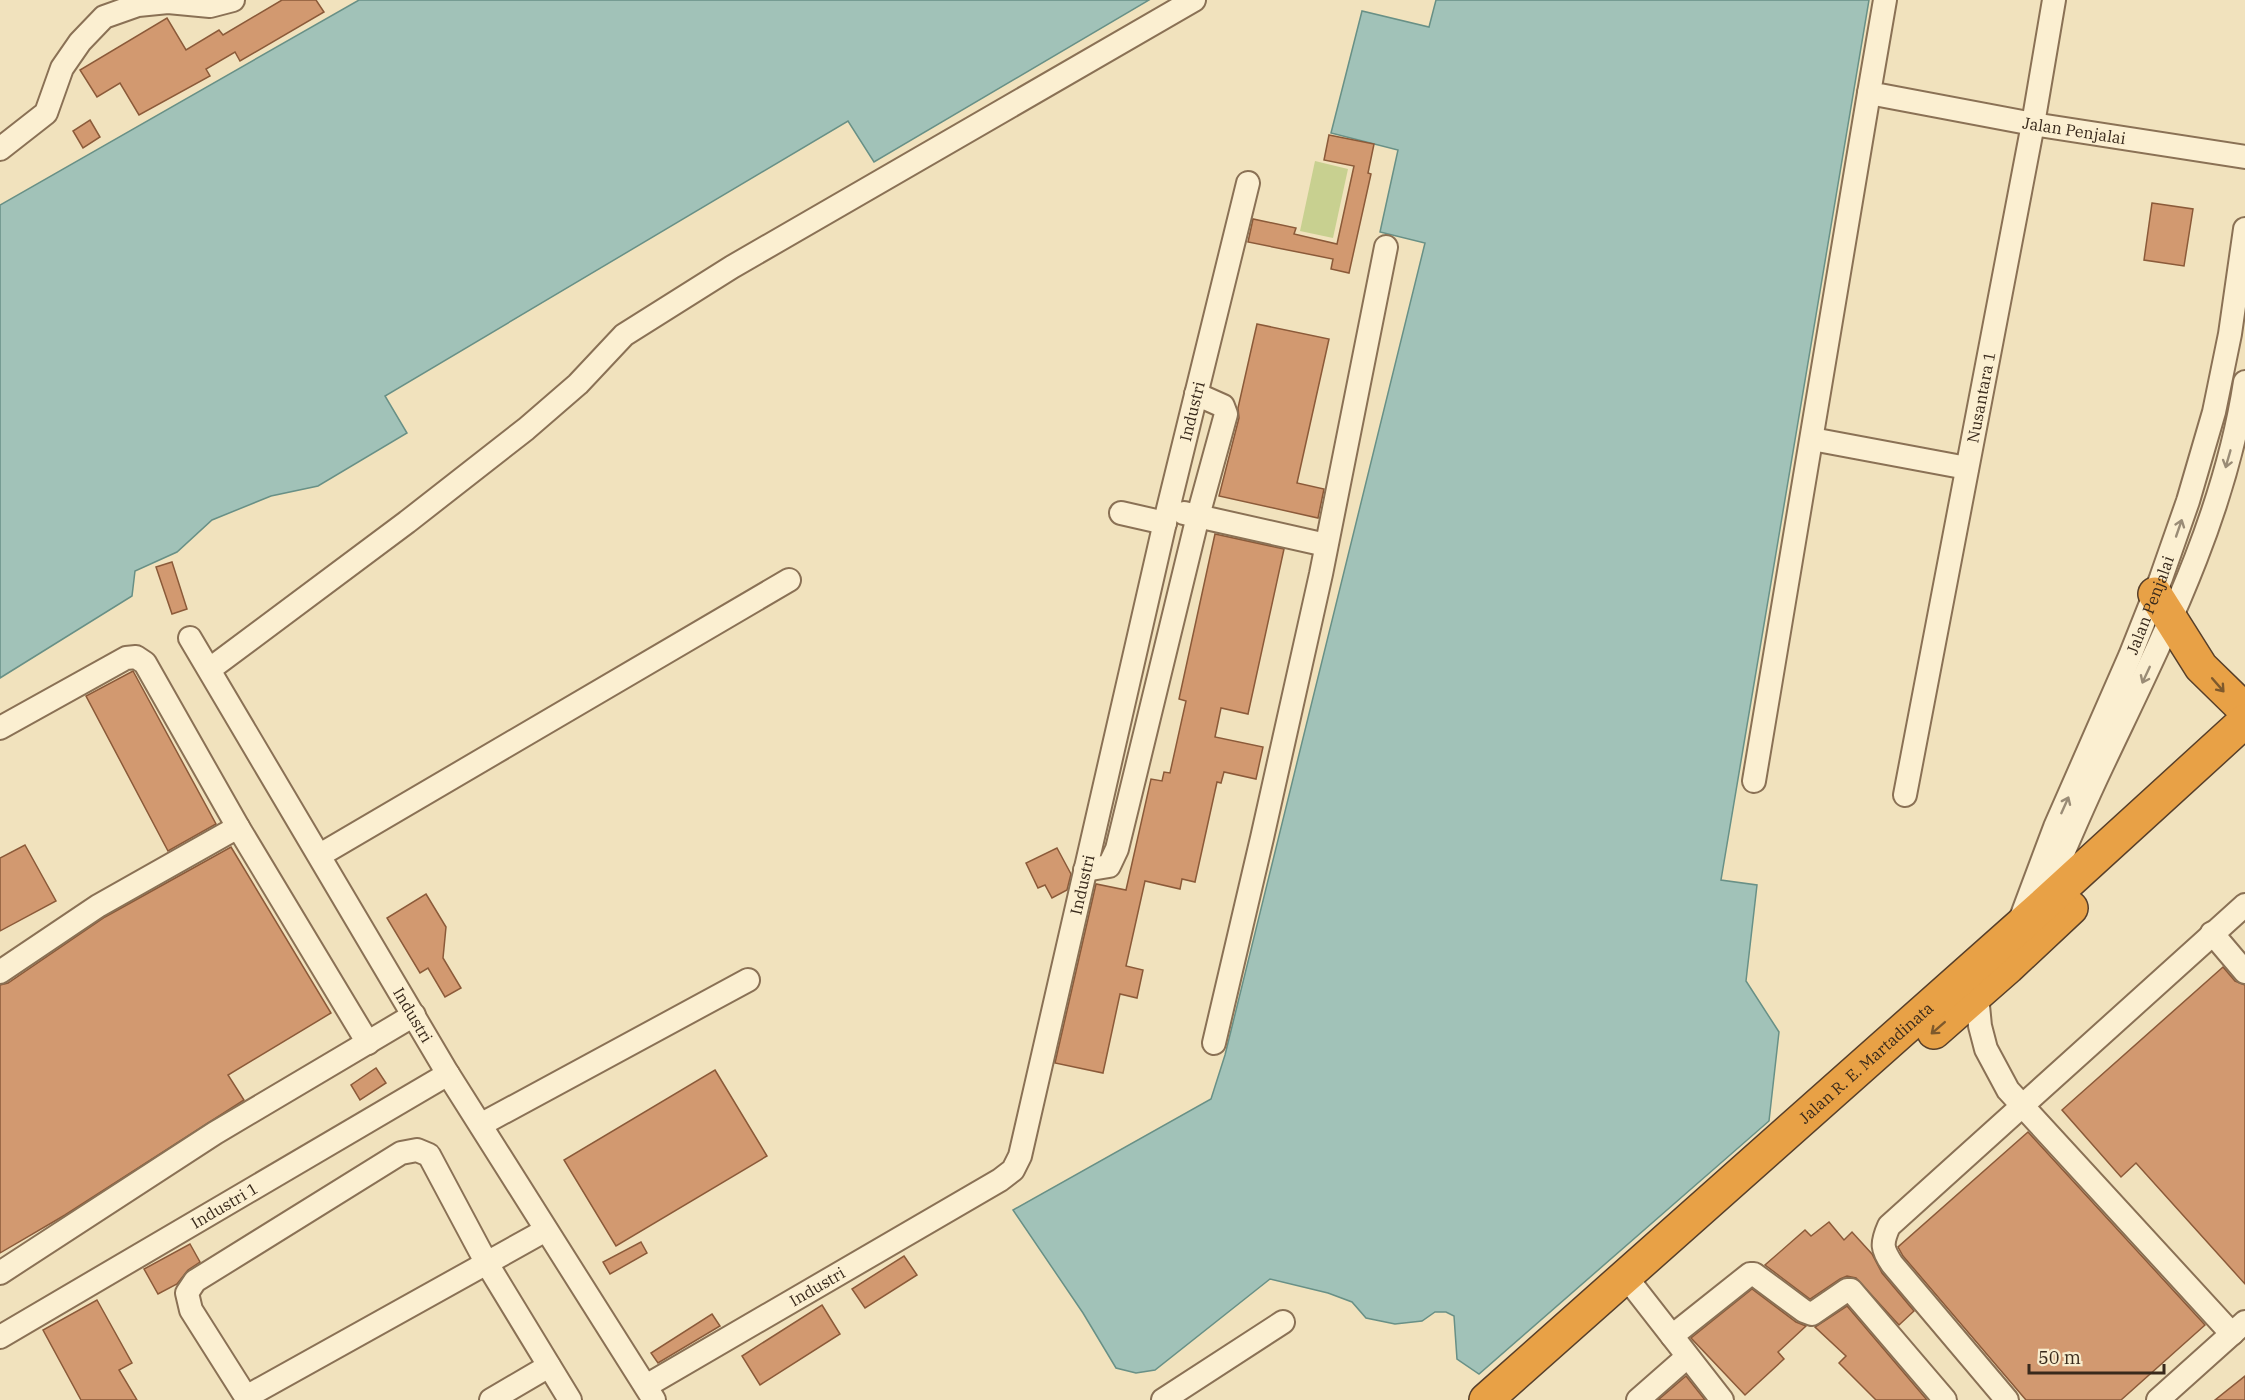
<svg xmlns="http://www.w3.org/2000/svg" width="2245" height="1400" font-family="'IBM Plex Serif',serif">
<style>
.green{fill:#c8d090}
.water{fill:#a1c2b8;stroke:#689086;stroke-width:1.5}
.building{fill:#d29970;stroke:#8b5a39;stroke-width:1.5}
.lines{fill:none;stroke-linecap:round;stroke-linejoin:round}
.minor-casing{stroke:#8a7155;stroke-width:26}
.highway-casing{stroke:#573f2a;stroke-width:36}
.minor{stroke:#fbefd1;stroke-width:22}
.highway{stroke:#e8a146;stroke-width:33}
.oneway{stroke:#9a8c76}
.oneway2{stroke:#7e592c}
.labels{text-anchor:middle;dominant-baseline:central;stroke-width:6;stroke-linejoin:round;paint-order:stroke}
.street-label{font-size:16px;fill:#38291b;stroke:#f8eccd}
</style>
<rect width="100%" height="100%" fill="#f1e2bd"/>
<path class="green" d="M 1315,161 L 1348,169 L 1333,238 L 1300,231 Z"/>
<g class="water">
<path d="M 359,0 L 1149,0 L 874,162 L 848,121 L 385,396 L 407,433 L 318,486 L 271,496 L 212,520 L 177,552 L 135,571 L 132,596 L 0,678 L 0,205 Z"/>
<path d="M 1436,0 L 1869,0 L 1721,880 L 1757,885 L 1746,981 L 1779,1032 L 1769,1121 L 1479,1374 L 1457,1359 L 1454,1316 L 1446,1312 L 1435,1312 L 1422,1321 L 1395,1324 L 1366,1318 L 1352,1302 L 1328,1293 L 1270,1279 L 1155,1370 L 1136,1373 L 1116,1368 L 1083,1313 L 1013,1210 L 1211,1099 L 1225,1055 L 1425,243 L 1380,232 L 1398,150 L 1331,133 L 1362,11 L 1429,27 Z"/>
</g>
<g class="building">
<path d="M 282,0 L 316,0 L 324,12 L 240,61 L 235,52 L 206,69 L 210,76 L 139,115 L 120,83 L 97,97 L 80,70 L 167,18 L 186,50 L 219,30 L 223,35 Z"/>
<path d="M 90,120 L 100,137 L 83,148 L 73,131 Z"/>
<path d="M 1329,135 L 1374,144 L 1368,173 L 1371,174 L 1349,273 L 1331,269 L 1333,259 L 1248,242 L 1253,219 L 1296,228 L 1294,234 L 1337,244 L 1354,166 L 1324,160 Z"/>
<path d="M 2152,203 L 2193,209 L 2184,266 L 2144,260 Z"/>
<path d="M 1257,324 L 1329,339 L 1297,483 L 1324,489 L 1318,518 L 1219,496 L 1239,418 L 1238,408 Z"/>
<path d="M 1215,534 L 1284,549 L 1248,714 L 1221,708 L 1215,737 L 1263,747 L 1256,779 L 1224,772 L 1221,783 L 1217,782 L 1195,882 L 1182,879 L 1180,889 L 1145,881 L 1126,966 L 1143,970 L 1137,998 L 1120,994 L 1103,1073 L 1055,1063 L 1096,884 L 1126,890 L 1151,779 L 1162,781 L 1164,772 L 1170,773 L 1186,701 L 1179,699 Z"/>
<path d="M 172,562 L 187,609 L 172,614 L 156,567 Z"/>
<path d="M 133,671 L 216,824 L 168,851 L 86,696 Z"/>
<path d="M 25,845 L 56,901 L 0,931 L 0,858 Z"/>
<path d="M 231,847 L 331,1013 L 228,1075 L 244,1100 L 65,1215 L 0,1253 L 0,985 L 8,983 L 105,917 Z"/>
<path d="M 1057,848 L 1071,874 L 1067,890 L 1052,898 L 1045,885 L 1038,888 L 1026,863 Z"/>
<path d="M 426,894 L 446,927 L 443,958 L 461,988 L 445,997 L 428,968 L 420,973 L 387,918 Z"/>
<path d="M 2223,967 L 2235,981 L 2245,985 L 2245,1284 L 2136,1163 L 2121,1177 L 2062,1110 Z"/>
<path d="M 376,1068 L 386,1083 L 360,1100 L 351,1085 Z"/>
<path d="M 715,1070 L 767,1156 L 616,1246 L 564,1160 Z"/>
<path d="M 2028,1132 L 2205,1325 L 2121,1400 L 2026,1400 L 1903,1256 L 1898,1247 Z"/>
<path d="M 1829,1222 L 1844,1240 L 1852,1232 L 1872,1254 L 1882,1273 L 1914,1311 L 1899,1325 L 1856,1278 L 1847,1276 L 1840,1279 L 1810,1299 L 1765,1265 L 1805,1230 L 1811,1236 Z"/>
<path d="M 641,1242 L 647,1253 L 610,1274 L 603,1262 Z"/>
<path d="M 190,1244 L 200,1262 L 188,1270 L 177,1284 L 158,1294 L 144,1269 Z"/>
<path d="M 904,1256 L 917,1275 L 865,1308 L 852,1289 Z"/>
<path d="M 1752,1289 L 1796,1322 L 1806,1326 L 1778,1352 L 1784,1359 L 1745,1395 L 1691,1338 Z"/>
<path d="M 97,1300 L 132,1363 L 119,1370 L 137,1400 L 81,1400 L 43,1330 Z"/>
<path d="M 822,1305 L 840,1334 L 760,1385 L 742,1356 Z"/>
<path d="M 1847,1306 L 1927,1400 L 1876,1400 L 1839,1363 L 1846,1356 L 1815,1327 Z"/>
<path d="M 712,1314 L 720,1326 L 658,1363 L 651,1353 Z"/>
<path d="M 1686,1376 L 1705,1400 L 1658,1400 Z"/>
<path d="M 2245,1376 L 2245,1400 L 2215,1400 Z"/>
</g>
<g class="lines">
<g class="minor-casing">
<g id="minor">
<path id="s1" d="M 1885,0 L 1869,93 L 2033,124 L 2245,157"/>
<path d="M 0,149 L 46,113 L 62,68 L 80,42 L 104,17 L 138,5 L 168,2 L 210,6 L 233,0"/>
<path d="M 1812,439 L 1967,468"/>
<path d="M 1121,513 L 1165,523"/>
<path d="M 1184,513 L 1326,545"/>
<path id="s2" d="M 190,638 L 448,1074 L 654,1400"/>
<path d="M 210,669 L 407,522 L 526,429 L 578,384 L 624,335 L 732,267 L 1194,0"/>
<path d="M 0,728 L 126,658 L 136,657 L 145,663 L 238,827 L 368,1043"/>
<path d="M 1754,781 L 1869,93"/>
<path id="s3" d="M 1905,795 L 2033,124 L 2054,0"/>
<path d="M 320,855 L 789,580"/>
<path d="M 1085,870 L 1109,866 L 1117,849 L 1198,516 L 1226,414 L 1223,406 L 1196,394"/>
<path d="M 2043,900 C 2062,855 2081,810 2102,766 C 2161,641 2224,520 2245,382"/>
<path id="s4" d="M 2019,923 L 2055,827 L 2130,656 L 2161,578 L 2188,501 L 2214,412 L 2230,334 L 2245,229"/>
<path d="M 2212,933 L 2245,972"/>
<path d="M 0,972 L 98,906 L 238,827"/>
<path d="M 1976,985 L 1980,1026 L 1986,1049 L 2008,1090 L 2232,1334"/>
<path d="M 1214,1043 L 1262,838 L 1321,574 L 1386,247"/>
<path d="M 482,1124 L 748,980"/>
<path d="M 0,1273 L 215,1133 L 414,1015"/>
<path d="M 1626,1277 L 1722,1400"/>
<path d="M 1672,1336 L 1750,1274 L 1754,1274 L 1804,1311 L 1812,1314 L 1847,1290 L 1851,1290 L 1945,1400"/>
<path id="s5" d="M 0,1337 L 448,1074"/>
<path id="s6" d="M 646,1386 L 1000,1180 L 1013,1170 L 1020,1156 L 1168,509 L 1248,183"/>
<path d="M 246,1397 L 191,1310 L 187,1293 L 195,1281 L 401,1153 L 417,1150 L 429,1155 L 486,1262 L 570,1400"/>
<path d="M 248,1400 L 246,1397 L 546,1230"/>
<path d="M 491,1400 L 549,1366"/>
<path d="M 1163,1400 L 1283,1322"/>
<path d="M 1638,1400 L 1687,1357"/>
<path d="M 2007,1400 L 1892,1264 C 1882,1249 1881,1244 1889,1226 L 2245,905"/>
<path d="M 2158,1400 L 2245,1322"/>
</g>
</g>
<g class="highway-casing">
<g id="highway">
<path d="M 2155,594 L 2201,667 L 2245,710"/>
<path d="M 1934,1032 L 2008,967 L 2071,908"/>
<path id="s7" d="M 1486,1400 L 2040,908 L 2245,721"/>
</g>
</g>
<use href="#minor" class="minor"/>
<use href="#highway" class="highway"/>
</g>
<defs><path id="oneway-shaft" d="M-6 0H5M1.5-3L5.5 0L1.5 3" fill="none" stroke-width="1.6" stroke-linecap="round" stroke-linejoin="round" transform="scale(1.5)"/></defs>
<g class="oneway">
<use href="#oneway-shaft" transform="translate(2228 459) rotate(106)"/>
<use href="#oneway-shaft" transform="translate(2179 528) rotate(-71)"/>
<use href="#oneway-shaft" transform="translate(2146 675) rotate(115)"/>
<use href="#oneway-shaft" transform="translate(2065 805) rotate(-66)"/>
</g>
<g class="oneway2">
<use href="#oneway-shaft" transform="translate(2218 685) rotate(49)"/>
<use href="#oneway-shaft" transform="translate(1938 1028) rotate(139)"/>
</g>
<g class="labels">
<g class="street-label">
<text stroke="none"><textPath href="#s1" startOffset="303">Jalan Penjalai</textPath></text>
<text stroke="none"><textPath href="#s3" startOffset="405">Nusantara 1</textPath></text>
<text stroke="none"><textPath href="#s6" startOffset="1206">Industri</textPath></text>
<text stroke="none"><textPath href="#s4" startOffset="344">Jalan Penjalai</textPath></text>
<text stroke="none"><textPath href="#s6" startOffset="720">Industri</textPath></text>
<text stroke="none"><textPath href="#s2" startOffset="438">Industri</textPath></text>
<text stroke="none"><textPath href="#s7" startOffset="508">Jalan R. E. Martadinata</textPath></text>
<text stroke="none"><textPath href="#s5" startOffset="260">Industri 1</textPath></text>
<text stroke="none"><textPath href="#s6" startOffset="198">Industri</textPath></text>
</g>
</g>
<path d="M2029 1364v9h135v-9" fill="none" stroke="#38291b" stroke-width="3"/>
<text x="2038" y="1364" font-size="18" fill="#38291b" stroke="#f8eccd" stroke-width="4.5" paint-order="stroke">50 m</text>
</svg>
